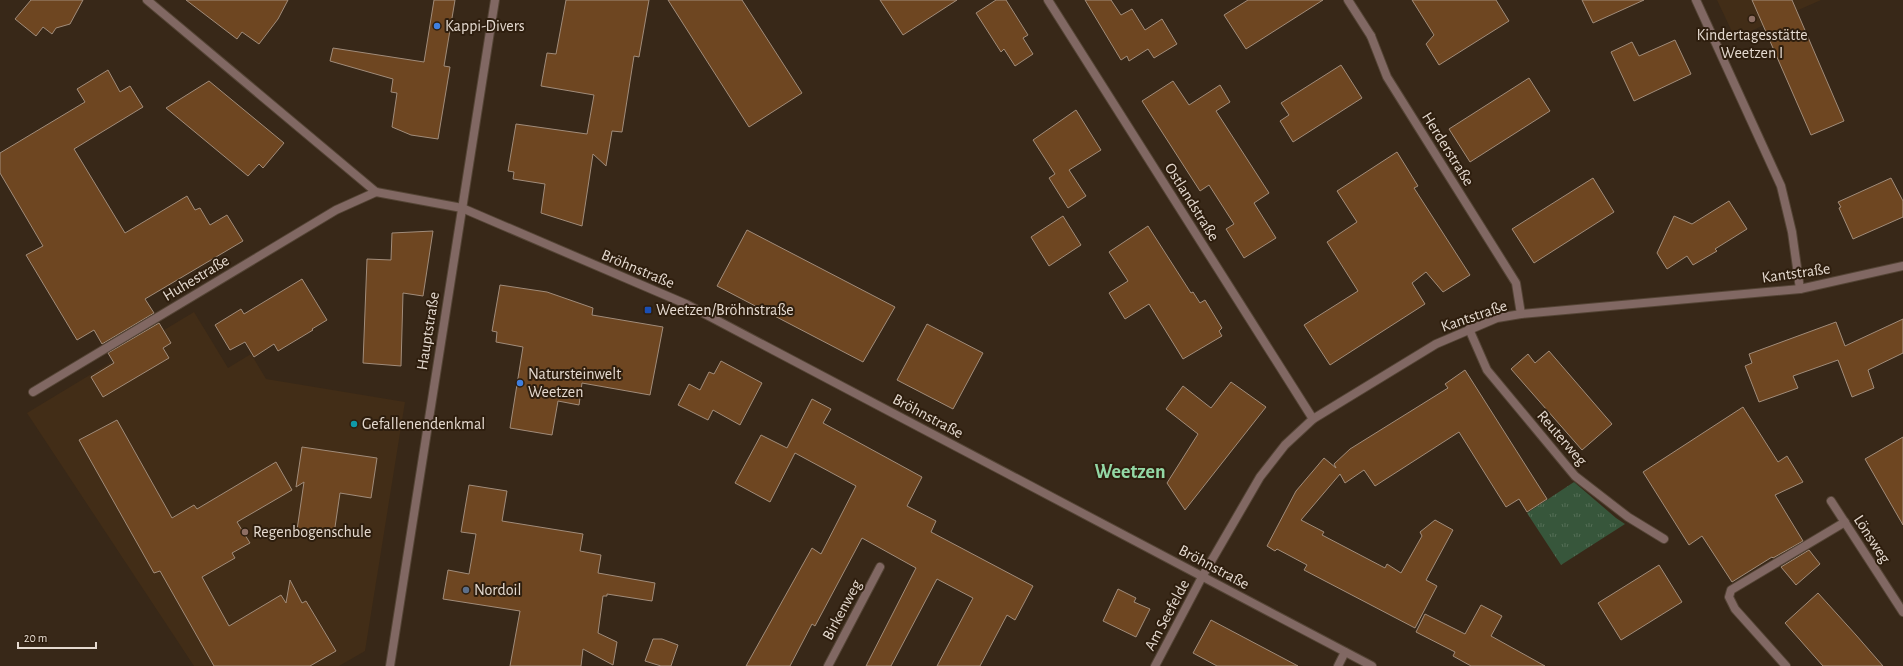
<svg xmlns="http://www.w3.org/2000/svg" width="1903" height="666" font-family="'Alegreya Sans',sans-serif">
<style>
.built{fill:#422d17}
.grass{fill:url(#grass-tufts)}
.building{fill:#6e4621;stroke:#a18c7a}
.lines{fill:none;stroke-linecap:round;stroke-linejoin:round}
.service-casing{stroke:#544435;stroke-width:10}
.minor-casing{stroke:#544435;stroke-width:10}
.tertiary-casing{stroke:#544435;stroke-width:10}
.service{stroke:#816863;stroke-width:8}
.minor{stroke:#816863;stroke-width:8}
.tertiary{stroke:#816863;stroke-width:8}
.education-dot{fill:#8d6e63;stroke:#2e1e0e;stroke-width:1.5}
.shop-dot{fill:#3f7fe0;stroke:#2e1e0e;stroke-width:1.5}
.transit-dot{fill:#1a4fb4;stroke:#2e1e0e;stroke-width:1.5}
.culture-dot{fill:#0f9aa8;stroke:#2e1e0e;stroke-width:1.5}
.service-dot{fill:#5c6f8a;stroke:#2e1e0e;stroke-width:1.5}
.labels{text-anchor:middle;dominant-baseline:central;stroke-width:4;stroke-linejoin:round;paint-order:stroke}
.poi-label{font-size:16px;fill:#e5dad0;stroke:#2e1e0e;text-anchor:start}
.street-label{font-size:16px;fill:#e5dad0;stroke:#2e1e0e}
.district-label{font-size:20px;font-weight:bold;fill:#93d8a5;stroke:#2e1e0e}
</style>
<defs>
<pattern id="grass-tufts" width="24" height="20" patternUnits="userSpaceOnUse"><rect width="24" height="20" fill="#37563b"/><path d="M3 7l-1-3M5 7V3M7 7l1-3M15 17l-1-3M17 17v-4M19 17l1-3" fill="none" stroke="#546e56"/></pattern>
</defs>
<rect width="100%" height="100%" fill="#382818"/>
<g class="built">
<path d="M 1717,0 L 1821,0 L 1735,38 Z"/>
<path d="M 194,312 L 228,368 L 251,354 L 266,379 L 405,402 L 365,651 L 339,666 L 194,666 L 27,413 Z"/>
</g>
<path class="grass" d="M 1574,482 L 1616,518 L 1625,524 L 1561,565 L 1527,513 Z"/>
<g class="building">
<path d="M 31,0 L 83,0 L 70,24 L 56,28 L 52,34 L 43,27 L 36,36 L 15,19 Z"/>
<path d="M 186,0 L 288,0 L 278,19 L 259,44 L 242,32 L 237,39 Z"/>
<path d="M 434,0 L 455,0 L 444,66 L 450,67 L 438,139 L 411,135 L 392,127 L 397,93 L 391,92 L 393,79 L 330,61 L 333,48 L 424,62 Z"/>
<path d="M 566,0 L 649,0 L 639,57 L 634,56 L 622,132 L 612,131 L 606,166 L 593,154 L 582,226 L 541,213 L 545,184 L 513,179 L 514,172 L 508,171 L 516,124 L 587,134 L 594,95 L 541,86 L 547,53 L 556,54 Z"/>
<path d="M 668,0 L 742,0 L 802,93 L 749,127 Z"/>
<path d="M 880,0 L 957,0 L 903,35 Z"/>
<path d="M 996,0 L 1006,0 L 1028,35 L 1023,38 L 1033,54 L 1015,66 L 1004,49 L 1001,52 L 976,13 Z"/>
<path d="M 1085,0 L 1111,0 L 1121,15 L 1132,9 L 1145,30 L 1162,19 L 1177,44 L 1154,58 L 1148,49 L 1129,61 L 1127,56 L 1121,60 Z"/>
<path d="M 1248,0 L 1323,0 L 1246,49 L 1224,15 Z"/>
<path d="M 1412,0 L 1496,0 L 1509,21 L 1439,65 L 1426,44 L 1434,35 Z"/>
<path d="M 1582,0 L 1644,0 L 1593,23 Z"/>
<path d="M 1752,0 L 1792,0 L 1844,121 L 1811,135 Z"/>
<path d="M 1675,40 L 1691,74 L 1634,101 L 1611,52 L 1632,42 L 1639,56 Z"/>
<path d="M 1341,65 L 1362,98 L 1293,142 L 1280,121 L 1289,115 L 1281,103 Z"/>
<path d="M 108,70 L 120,92 L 130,86 L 143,107 L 74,149 L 125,233 L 187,196 L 195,210 L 200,208 L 210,225 L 227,215 L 243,241 L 145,299 L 154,313 L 102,344 L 94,330 L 77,340 L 26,255 L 43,246 L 0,173 L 0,153 L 85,102 L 77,89 Z"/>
<path d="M 1529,78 L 1550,111 L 1470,162 L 1449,129 Z"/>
<path d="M 209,81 L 284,143 L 263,168 L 259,164 L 248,176 L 166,108 Z"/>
<path d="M 1173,81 L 1189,105 L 1220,85 L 1230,102 L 1216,111 L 1269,193 L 1254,203 L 1276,238 L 1244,258 L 1226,229 L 1234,224 L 1209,185 L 1200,191 L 1142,101 Z"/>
<path d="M 1076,110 L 1101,150 L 1069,170 L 1086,196 L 1068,208 L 1049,178 L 1055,174 L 1033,140 Z"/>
<path d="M 1397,152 L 1418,186 L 1414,188 L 1470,275 L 1443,292 L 1426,272 L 1412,283 L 1425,304 L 1330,365 L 1304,325 L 1358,291 L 1327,242 L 1357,222 L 1337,191 Z"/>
<path d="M 1593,178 L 1614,212 L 1534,263 L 1512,229 Z"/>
<path d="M 1891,178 L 1903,201 L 1903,217 L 1853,239 L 1839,208 L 1841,207 L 1838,202 Z"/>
<path d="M 1729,201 L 1747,229 L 1715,249 L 1717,251 L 1693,265 L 1687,256 L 1667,269 L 1657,253 L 1674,216 L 1692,224 Z"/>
<path d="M 1063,216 L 1081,245 L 1049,266 L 1031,237 Z"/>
<path d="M 1148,226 L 1191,293 L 1193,292 L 1200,303 L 1205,300 L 1222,328 L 1219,331 L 1222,336 L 1183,359 L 1149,304 L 1125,319 L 1109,293 L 1128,281 L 1109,252 Z"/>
<path d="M 747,230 L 895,307 L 863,362 L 717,286 Z"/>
<path d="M 433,231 L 423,296 L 403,293 L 401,366 L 363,363 L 367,259 L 391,260 L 392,233 Z"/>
<path d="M 302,279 L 327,320 L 312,329 L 313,330 L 278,351 L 274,344 L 254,357 L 245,342 L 230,350 L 215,325 L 241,309 L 244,314 Z"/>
<path d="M 500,285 L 547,292 L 593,308 L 592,315 L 663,327 L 650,395 L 582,383 L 579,405 L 558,401 L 552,435 L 510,428 L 523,347 L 496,342 L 497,332 L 492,331 Z"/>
<path d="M 1903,319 L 1903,353 L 1868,370 L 1874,388 L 1852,397 L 1838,360 L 1793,376 L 1798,388 L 1759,402 L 1745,366 L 1752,363 L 1749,354 L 1836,322 L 1845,346 Z"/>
<path d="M 159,323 L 171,343 L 163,348 L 169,358 L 103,397 L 91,377 L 114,363 L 108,353 Z"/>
<path d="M 927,324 L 983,353 L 953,409 L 897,380 Z"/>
<path d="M 1549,351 L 1612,424 L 1582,450 L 1511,369 L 1528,354 L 1535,363 Z"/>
<path d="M 721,361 L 762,383 L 740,425 L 713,410 L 708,420 L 678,405 L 689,384 L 700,390 L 709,372 L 714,374 Z"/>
<path d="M 1465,370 L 1547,499 L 1527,512 L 1519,499 L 1506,507 L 1459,432 L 1375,486 L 1364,470 L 1345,483 L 1340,474 L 1301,520 L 1324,532 L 1322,535 L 1385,568 L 1387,564 L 1401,573 L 1422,536 L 1420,532 L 1435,520 L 1453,530 L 1426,580 L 1437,586 L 1415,628 L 1304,570 L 1307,565 L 1277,549 L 1275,551 L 1267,546 L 1296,491 L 1324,458 L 1336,468 L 1334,464 L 1350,449 L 1448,388 L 1445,384 Z"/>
<path d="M 1231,382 L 1266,407 L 1185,510 L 1167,483 L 1198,434 L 1166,409 L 1183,386 L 1211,408 Z"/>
<path d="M 812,399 L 831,409 L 823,423 L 922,477 L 907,506 L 936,521 L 931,532 L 1033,586 L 1015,620 L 1007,615 L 980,666 L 937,666 L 973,598 L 937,579 L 891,666 L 866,666 L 916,568 L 862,538 L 815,626 L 812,624 L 790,666 L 746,666 L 812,548 L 821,554 L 856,486 L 795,453 L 770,502 L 735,483 L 761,435 L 787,448 Z"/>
<path d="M 1743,407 L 1778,462 L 1787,456 L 1803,482 L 1775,495 L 1803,541 L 1773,558 L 1772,557 L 1732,582 L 1702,536 L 1689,545 L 1643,472 Z"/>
<path d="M 117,420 L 172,518 L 194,505 L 197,509 L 276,462 L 292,490 L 237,522 L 250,543 L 232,553 L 235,558 L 202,577 L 229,626 L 281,595 L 286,603 L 290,580 L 302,603 L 306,601 L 336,651 L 310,666 L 214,666 L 160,571 L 154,573 L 79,440 Z"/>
<path d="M 1903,437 L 1903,525 L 1865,459 Z"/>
<path d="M 302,447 L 377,458 L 371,498 L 340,493 L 334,534 L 297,530 L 304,482 L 296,487 Z"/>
<path d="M 469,485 L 507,491 L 502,521 L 583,534 L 580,551 L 601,555 L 598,573 L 655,583 L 652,601 L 607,594 L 607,596 L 603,596 L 598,633 L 617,642 L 613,665 L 583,649 L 581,666 L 510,666 L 520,611 L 443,599 L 448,570 L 469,574 L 476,534 L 461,532 Z"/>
<path d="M 1809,550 L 1820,564 L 1796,585 L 1781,567 Z"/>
<path d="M 1659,565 L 1682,602 L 1621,640 L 1598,603 Z"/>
<path d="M 1118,589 L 1136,598 L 1134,602 L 1150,609 L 1136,637 L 1103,621 Z"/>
<path d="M 1818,593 L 1856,635 L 1883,666 L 1823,666 L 1785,623 Z"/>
<path d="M 1481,605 L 1502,616 L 1491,636 L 1545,666 L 1471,666 L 1453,656 L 1455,652 L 1416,632 L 1425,614 L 1465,634 Z"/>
<path d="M 1211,620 L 1298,666 L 1217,666 L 1193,653 Z"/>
<path d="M 653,639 L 662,639 L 678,645 L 671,666 L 661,666 L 645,661 Z"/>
</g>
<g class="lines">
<g class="service-casing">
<path id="service" d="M 1348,0 L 1371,36"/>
</g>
<g class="minor-casing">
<g id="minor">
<path d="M 147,0 L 376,192 L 462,208 L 686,304 L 1372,666"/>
<path d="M 1048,0 L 1313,419"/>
<path d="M 1696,0 L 1781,186 L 1792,232 L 1800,289"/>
<path d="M 1371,36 L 1387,77 L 1516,283 L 1521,314"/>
<path d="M 1469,329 L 1487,370 L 1575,476 L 1628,517 L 1664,539"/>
<path d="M 33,392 L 336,210 L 376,192"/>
<path d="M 1831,501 L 1903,612"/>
<path d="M 828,666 L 880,567"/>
<path d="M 1155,666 L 1202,577 L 1260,477 L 1285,445 L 1313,419 L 1436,344 L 1497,318 L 1521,314 L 1800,289 L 1903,266"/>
<path d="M 1338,666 L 1345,652"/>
<path d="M 1786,666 L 1735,609 L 1729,597 L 1731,590 L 1845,522"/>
</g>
</g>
<g class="tertiary-casing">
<path id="tertiary" d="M 390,666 L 495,0"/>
</g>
<use href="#service" class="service"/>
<use href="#minor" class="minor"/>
<use href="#tertiary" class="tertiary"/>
</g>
<g class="education-dot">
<circle cx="1752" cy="19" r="4"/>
<circle cx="245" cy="532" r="4"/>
</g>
<g class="shop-dot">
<circle cx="437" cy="26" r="4"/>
<circle cx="520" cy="383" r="4"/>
</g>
<rect class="transit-dot" x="644" y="306" width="8" height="8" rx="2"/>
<circle class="culture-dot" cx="354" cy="424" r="4"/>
<circle class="service-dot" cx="466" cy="590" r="4"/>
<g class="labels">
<g class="poi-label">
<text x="445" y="26">Kappi-Divers</text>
<text x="1752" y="35" text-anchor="middle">Kindertagesstätte<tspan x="1752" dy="18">Weetzen I</tspan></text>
<text x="656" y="310">Weetzen/Bröhnstraße</text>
<text x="528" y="374">Natursteinwelt<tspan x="528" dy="18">Weetzen</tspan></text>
<text x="362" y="424">Gefallenendenkmal</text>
<text x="253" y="532">Regenbogenschule</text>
<text x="474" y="590">Nordoil</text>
</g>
<g class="street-label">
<text transform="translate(1448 149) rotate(58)">Herderstraße</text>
<text transform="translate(1192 202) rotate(58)">Ostlandstraße</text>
<text transform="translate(638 269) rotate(23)">Bröhnstraße</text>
<text transform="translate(1796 273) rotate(-8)">Kantstraße</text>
<text transform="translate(196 278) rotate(-31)">Huhestraße</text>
<text transform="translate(1474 316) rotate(-19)">Kantstraße</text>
<text transform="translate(428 331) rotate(-81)">Hauptstraße</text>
<text transform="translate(928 416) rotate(28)">Bröhnstraße</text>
<text transform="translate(1562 438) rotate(49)">Reuterweg</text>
<text transform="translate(1872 539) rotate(57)">Lönsweg</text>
<text transform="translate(1214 567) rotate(28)">Bröhnstraße</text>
<text transform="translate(842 610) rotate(-62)">Birkenweg</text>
<text transform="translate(1167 615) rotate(-62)">Am Seefelde</text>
</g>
<g class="district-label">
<text x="1130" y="472">Weetzen</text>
</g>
</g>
<path d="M18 642v6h78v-6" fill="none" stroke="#e5dad0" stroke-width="2"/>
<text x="24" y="642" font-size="12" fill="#e5dad0" stroke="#2e1e0e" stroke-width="3" paint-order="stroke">20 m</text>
</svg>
